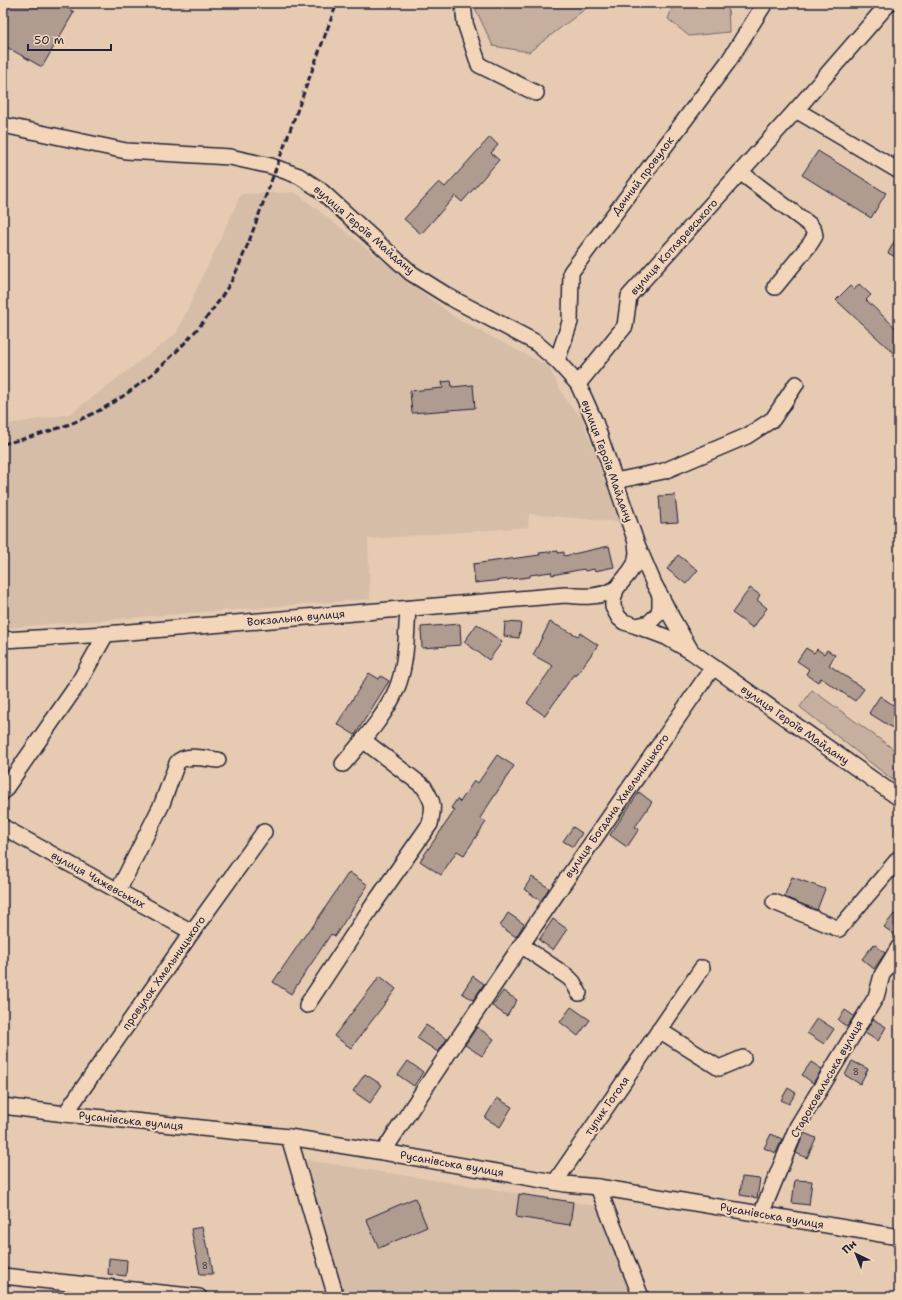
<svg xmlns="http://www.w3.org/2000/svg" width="902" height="1300" font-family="'Shantell Sans',sans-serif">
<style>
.built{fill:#d6bda8}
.green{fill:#c6af9e;stroke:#74686c}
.building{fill:#b09b91;stroke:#22223b}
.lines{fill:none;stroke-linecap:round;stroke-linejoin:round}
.minor-casing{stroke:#22223b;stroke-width:18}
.minor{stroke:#f3d6b9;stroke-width:15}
.rail{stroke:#22223b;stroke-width:3;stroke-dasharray:6 3;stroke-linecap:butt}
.labels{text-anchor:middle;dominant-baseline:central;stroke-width:4;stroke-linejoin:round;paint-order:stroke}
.number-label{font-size:9px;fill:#464050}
.street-label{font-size:11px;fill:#22223b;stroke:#f3d6b9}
</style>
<rect width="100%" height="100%" fill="#e6cbb2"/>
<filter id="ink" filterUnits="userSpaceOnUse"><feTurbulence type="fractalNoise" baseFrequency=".025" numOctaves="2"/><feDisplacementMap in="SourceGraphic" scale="8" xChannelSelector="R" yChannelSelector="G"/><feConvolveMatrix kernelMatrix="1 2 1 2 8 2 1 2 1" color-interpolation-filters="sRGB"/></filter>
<g filter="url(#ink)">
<g class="built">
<path d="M 295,192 L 457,319 L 548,366 L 567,402 L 582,418 L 620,522 L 529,514 L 528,527 L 368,539 L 370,599 L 3,628 L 3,425 L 70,414 L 176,334 L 241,194 Z"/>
<path d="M 306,1160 L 597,1206 L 635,1297 L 343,1297 Z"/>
</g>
<g class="green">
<path d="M 476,3 L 593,3 L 529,52 L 493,46 L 476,10 Z"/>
<path d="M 674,3 L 728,3 L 729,32 L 689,36 L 668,19 Z"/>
<path d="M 812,690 L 899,753 L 899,785 L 800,707 Z"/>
</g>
<g class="building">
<path d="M 3,3 L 59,3 L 74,12 L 42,67 L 3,45 Z"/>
<path d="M 490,137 L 498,145 L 491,153 L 499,160 L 462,202 L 455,196 L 421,234 L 404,219 L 439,182 L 445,187 Z"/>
<path d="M 818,151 L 886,193 L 871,218 L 802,175 Z"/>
<path d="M 899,233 L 899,259 L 888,253 Z"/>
<path d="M 859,284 L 871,295 L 866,300 L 899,331 L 899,358 L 836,300 L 850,286 L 854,290 Z"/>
<path d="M 451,381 L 452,387 L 473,385 L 475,408 L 412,413 L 410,391 L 443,388 L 442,382 Z"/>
<path d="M 675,495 L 678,522 L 661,523 L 659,496 Z"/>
<path d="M 609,546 L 614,567 L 595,571 L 594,569 L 585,571 L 584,569 L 552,575 L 551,572 L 530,575 L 530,577 L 475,583 L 473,564 L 540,555 L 539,553 L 558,551 L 558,553 L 564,552 L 564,556 Z"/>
<path d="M 678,555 L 698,570 L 686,584 L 667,569 Z"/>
<path d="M 750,588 L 760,595 L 757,600 L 767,608 L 753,628 L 732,613 Z"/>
<path d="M 505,622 L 521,623 L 519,638 L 504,636 Z"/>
<path d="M 550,622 L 578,636 L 580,633 L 598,645 L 576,676 L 574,674 L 545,716 L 527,703 L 553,666 L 533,655 Z"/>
<path d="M 460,624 L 461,645 L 422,648 L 421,627 Z"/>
<path d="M 477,624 L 502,642 L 489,660 L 464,642 Z"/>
<path d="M 806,648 L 814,653 L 817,649 L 824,654 L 827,650 L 835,655 L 829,665 L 864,689 L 855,701 L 821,678 L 818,682 L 806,674 L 809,669 L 797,661 Z"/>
<path d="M 369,673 L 379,679 L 381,676 L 389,681 L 355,735 L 337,724 Z"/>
<path d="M 880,696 L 899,709 L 899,732 L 869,713 Z"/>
<path d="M 497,755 L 514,766 L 480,818 L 486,822 L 464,855 L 457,851 L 441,875 L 420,861 L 455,810 L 451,808 L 457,799 L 460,802 L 474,781 L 478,783 Z"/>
<path d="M 639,792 L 652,802 L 635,827 L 639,829 L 627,847 L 610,835 Z"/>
<path d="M 573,827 L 582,833 L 573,847 L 563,841 Z"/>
<path d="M 349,872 L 368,885 L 335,936 L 331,934 L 291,994 L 273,982 L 310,928 L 311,929 Z"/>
<path d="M 532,877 L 549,888 L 541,901 L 524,889 Z"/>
<path d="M 792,877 L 825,889 L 817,910 L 784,897 Z"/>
<path d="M 508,913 L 524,924 L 516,937 L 500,926 Z"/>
<path d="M 894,914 L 899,918 L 899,938 L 884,927 Z"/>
<path d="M 553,919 L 567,929 L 553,950 L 539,940 Z"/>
<path d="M 874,944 L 885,953 L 874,969 L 862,959 Z"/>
<path d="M 380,976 L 396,989 L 351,1048 L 334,1036 Z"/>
<path d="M 473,976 L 484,984 L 473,1000 L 462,993 Z"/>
<path d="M 503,991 L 517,1000 L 507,1016 L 492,1006 Z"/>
<path d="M 571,1007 L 590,1020 L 578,1036 L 560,1022 Z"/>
<path d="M 845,1010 L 854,1016 L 847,1027 L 838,1020 Z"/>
<path d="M 817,1018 L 834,1029 L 824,1044 L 807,1033 Z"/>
<path d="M 873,1019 L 886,1027 L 878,1041 L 865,1033 Z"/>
<path d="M 426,1025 L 447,1039 L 438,1052 L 417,1038 Z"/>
<path d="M 477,1027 L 494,1039 L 482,1056 L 465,1045 Z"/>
<path d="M 408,1061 L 423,1072 L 414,1086 L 398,1075 Z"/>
<path d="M 852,1061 L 868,1069 L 860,1084 L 845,1075 Z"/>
<path d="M 811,1062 L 822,1069 L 813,1083 L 802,1075 Z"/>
<path d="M 365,1074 L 382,1085 L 370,1103 L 353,1091 Z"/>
<path d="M 788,1088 L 796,1093 L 789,1104 L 781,1100 Z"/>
<path d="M 497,1098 L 512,1107 L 500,1127 L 485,1118 Z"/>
<path d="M 804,1133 L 816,1138 L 807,1158 L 796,1153 Z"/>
<path d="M 771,1134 L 782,1139 L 776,1153 L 764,1148 Z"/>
<path d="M 742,1177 L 760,1179 L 757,1198 L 740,1195 Z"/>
<path d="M 795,1180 L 812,1181 L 809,1205 L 792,1203 Z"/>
<path d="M 519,1194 L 573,1202 L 570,1225 L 516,1217 Z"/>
<path d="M 415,1198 L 427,1227 L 379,1248 L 366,1219 Z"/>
<path d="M 202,1227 L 207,1248 L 209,1248 L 213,1274 L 200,1274 L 191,1229 Z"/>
<path d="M 109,1258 L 127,1260 L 126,1276 L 108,1274 Z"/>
</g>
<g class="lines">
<g class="minor-casing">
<g id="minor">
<path d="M 463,3 L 465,23 L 479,65 L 536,93"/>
<path d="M 796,110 L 899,171"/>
<path d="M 3,125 L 126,151 L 230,157 L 271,166 L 299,176 L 319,189 L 411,273 L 451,298 L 535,342 L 557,361 L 578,384 L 595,422 L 636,542 L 654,584 L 660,595 L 660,608 L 658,614 L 649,623 L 637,626 L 624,622 L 619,618 L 613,607 L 613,601 L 616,589 L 629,573 L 635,564 L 637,553 L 636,542"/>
<path d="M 740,172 L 810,225 L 814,231 L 815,236 L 810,244 L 775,287"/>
<path d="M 557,361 L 570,322 L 571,272 L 728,62 L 765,3"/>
<path d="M 578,384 L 625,326 L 629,296 L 796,110 L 889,3"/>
<path d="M 615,481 L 664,471 L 747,436 L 773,419 L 796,384"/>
<path d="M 660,595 L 672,618 L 690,649"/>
<path d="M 637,626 L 666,637 L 692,652 L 899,798"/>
<path d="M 3,640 L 106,634 L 565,595 C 585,597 597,598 616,589"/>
<path d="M 343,764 C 362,741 385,717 397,688 C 407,663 406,635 408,609"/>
<path d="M 3,792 L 78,684 L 106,634"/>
<path d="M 3,827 L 192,932"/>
<path d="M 118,891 L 162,804 L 177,763 C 185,753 206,759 218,760"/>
<path d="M 774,902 L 839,929 L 899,858"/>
<path d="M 521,945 L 568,977 L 573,982 L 579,993"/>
<path d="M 307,1005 L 369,911 L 430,824 C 434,806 434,803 424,787 L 363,740"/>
<path d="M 659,1030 L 719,1068 L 743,1058"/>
<path d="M 3,1106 L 65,1114 L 289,1137 L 383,1152 L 565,1184 L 598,1187 L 899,1237"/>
<path d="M 65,1114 L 192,932 L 264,832"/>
<path d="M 289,1137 L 336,1297"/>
<path d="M 383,1152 C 490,988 602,828 713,667"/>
<path d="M 555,1182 L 702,968"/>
<path d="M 598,1187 L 641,1297"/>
<path d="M 761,1214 L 797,1127 L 876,997 L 882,975 L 899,947"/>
<path d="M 3,1276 L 199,1297"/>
</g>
</g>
<use href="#minor" class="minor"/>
<path class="rail" d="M 3,444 C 36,436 68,427 98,411 C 150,384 205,329 233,278 C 239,267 243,255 248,244 L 337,3"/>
</g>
</g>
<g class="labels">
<g class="number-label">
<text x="856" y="1072">8</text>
<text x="205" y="1266">8</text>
</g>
<g class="street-label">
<text transform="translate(643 176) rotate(-53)">Дачний провулок</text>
<text transform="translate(364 230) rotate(41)">вулиця Героїв Майдану</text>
<text transform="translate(674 247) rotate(-48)">вулиця Котляревського</text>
<text transform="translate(607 461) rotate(70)">вулиця Героїв Майдану</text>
<text transform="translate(296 618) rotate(-5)">Вокзальна вулиця</text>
<text transform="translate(795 725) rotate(35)">вулиця Героїв Майдану</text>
<text transform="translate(617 806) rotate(-55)">вулиця Богдана Хмельницького</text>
<text transform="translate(98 880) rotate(29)">вулиця Чижевських</text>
<text transform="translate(164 973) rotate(-55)">провулок Хмельницького</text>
<text transform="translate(827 1079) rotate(-60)">Староковальська вулиця</text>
<text transform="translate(607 1106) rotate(-55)">тупик Гоголя</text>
<text transform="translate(131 1121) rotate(6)">Русанівська вулиця</text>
<text transform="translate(452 1164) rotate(10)">Русанівська вулиця</text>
<text transform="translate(772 1216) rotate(10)">Русанівська вулиця</text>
</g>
</g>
<rect width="902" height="1300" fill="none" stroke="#f3d6b9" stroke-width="16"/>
<rect x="8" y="8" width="886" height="1284" fill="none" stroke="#22223b" stroke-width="1.5" filter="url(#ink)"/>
<g transform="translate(856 1254) rotate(317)" stroke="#f3d6b9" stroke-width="3" paint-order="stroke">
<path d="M0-3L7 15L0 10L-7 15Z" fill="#22223b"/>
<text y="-6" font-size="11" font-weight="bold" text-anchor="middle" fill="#22223b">Пн</text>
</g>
<path d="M28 44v6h83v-6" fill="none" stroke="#22223b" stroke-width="2"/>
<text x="34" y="44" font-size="12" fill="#22223b" stroke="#f3d6b9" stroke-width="3" paint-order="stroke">50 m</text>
</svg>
